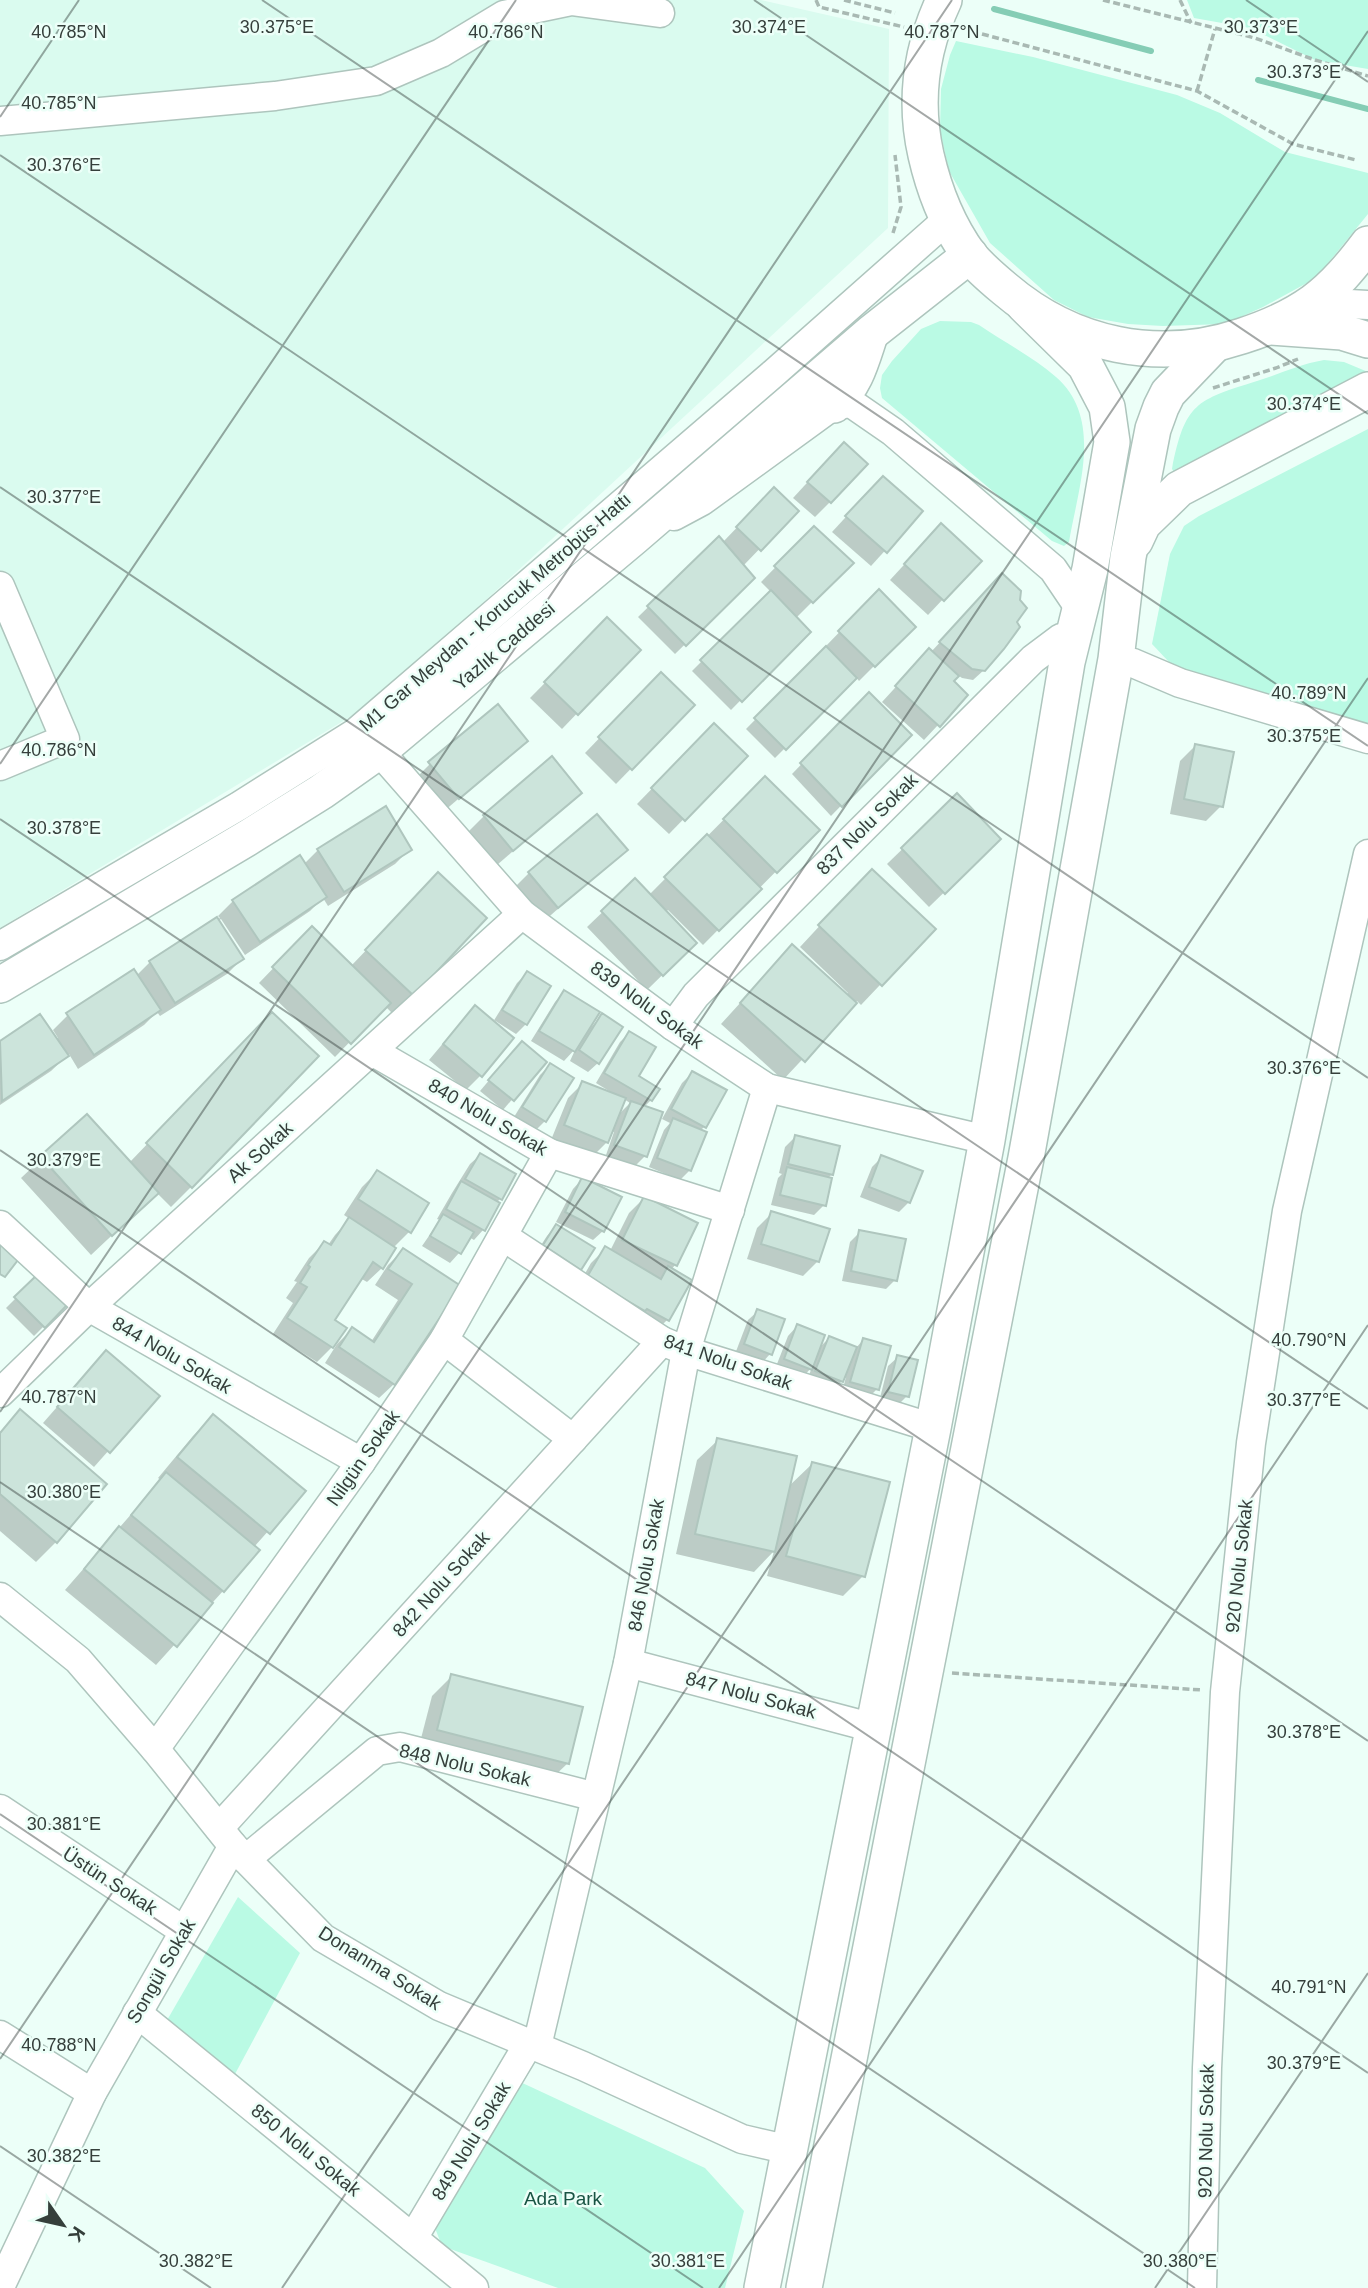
<svg xmlns="http://www.w3.org/2000/svg" width="1368" height="2288" font-family="Helvetica,sans-serif">
<style>
.built{fill:#dafbef}
.green{fill:#bafae4}
.shadow{fill:#0003;fill-rule:evenodd}
.lines{fill:none;stroke-linecap:round;stroke-linejoin:round}
.stream{stroke:#85cdb5;stroke-width:6}
.building{fill:#cce4db;stroke:#afc6be;stroke-width:2}
.minor-casing{stroke:#aec5bd;stroke-width:31}
.major-casing{stroke:#aec5bd;stroke-width:38}
.path{stroke:#a9b9b3;stroke-width:3.5;stroke-dasharray:7 3.5;stroke-linecap:butt}
.minor{stroke:#fff;stroke-width:28}
.major{stroke:#fff;stroke-width:35}
.ticks{fill:none;stroke:#353f3b;stroke-width:2;stroke-opacity:0.45}
.labels{text-anchor:middle;dominant-baseline:central;stroke-width:5;stroke-linejoin:round;paint-order:stroke}
.street-label{font-size:19px;fill:#353f3b;stroke:#ecfff8}
.park-label{font-size:19px;fill:#195444;stroke:#ecfff8}
.ticks-label{font-size:18px;text-anchor:middle;fill:#353f3b;stroke:#ecfff8;stroke-width:5;stroke-linejoin:round;paint-order:stroke}
</style>
<rect width="100%" height="100%" fill="#ecfff8"/>
<path class="built" d="M 0,0 L 761,0 L 889,29 L 888,228 L 378,700 L 0,928 Z"/>
<g class="green">
<path d="M 1187,0 L 1368,0 L 1368,69 L 1315,60 L 1250,28 L 1194,18 Z"/>
<path d="M 956,41 L 1033,57 L 1177,95 L 1220,113 L 1285,152 L 1368,173 L 1368,214 L 1316,278 L 1263,307 L 1225,324 L 1163,326 L 1128,324 L 1088,317 L 1054,300 L 990,243 L 949,171 L 940,130 L 941,89 L 950,55 Z"/>
<path d="M 940,321 L 971,322 L 979,325 C 1004,342 1033,357 1056,377 C 1104,419 1078,488 1069,542 L 1064,546 L 1052,541 L 882,398 L 880,388 L 882,375 L 892,361 L 921,329 Z"/>
<path d="M 1324,360 L 1344,362 L 1368,372 L 1174,472 L 1172,469 C 1185,403 1196,400 1257,381 C 1280,374 1300,364 1324,360 Z"/>
<path d="M 1368,429 L 1368,730 L 1194,674 L 1169,662 L 1152,644 L 1170,554 L 1184,526 L 1199,516 Z"/>
<path d="M 238,1897 L 300,1953 L 235,2074 L 166,2022 Z"/>
<path d="M 516,2080 L 705,2168 L 744,2211 L 725,2288 L 558,2288 L 442,2246 L 433,2223 Z"/>
</g>
<g class="shadow">
<path d="M 829,459 L 830,502 L 815,517 L 793,498 Z"/>
<path d="M 774,489 L 796,511 L 743,566 L 753,578 L 675,654 L 638,617 L 719,538 L 722,543 Z"/>
<path d="M 868,493 L 921,511 L 871,566 L 832,532 Z"/>
<path d="M 814,528 L 851,563 L 795,619 L 808,632 L 731,710 L 692,671 L 771,592 L 761,582 Z"/>
<path d="M 926,541 L 979,561 L 928,615 L 890,580 Z"/>
<path d="M 993,585 L 984,670 L 973,680 L 962,678 L 958,675 L 951,681 L 938,725 L 924,740 L 882,702 L 915,666 L 931,652 Z"/>
<path d="M 879,591 L 913,627 L 859,681 L 856,677 L 775,758 L 746,729 L 826,648 L 825,647 Z"/>
<path d="M 607,620 L 638,650 L 562,729 L 530,698 Z"/>
<path d="M 661,674 L 693,705 L 616,784 L 585,753 Z"/>
<path d="M 869,694 L 910,735 L 831,816 L 792,774 Z"/>
<path d="M 714,725 L 745,756 L 669,834 L 637,804 Z"/>
<path d="M 526,741 L 443,812 L 415,779 L 430,764 Z"/>
<path d="M 1195,746 L 1221,806 L 1206,821 L 1170,814 L 1180,761 Z"/>
<path d="M 765,778 L 817,830 L 703,945 L 668,910 L 665,912 L 695,943 L 647,990 L 587,927 L 635,881 L 649,895 Z"/>
<path d="M 580,793 L 497,865 L 469,831 L 484,816 Z"/>
<path d="M 957,796 L 999,839 L 929,907 L 887,864 Z"/>
<path d="M 410,849 L 395,864 L 328,906 L 323,898 L 310,911 L 245,955 L 221,919 L 218,921 L 242,959 L 227,974 L 160,1016 L 157,1012 L 144,1025 L 78,1069 L 69,1054 L 51,1071 L 0,1105 L 0,1043 L 39,1016 L 56,1040 L 58,1038 L 53,1030 L 68,1015 L 136,976 L 150,962 L 220,918 L 218,916 L 233,901 L 304,864 L 318,850 Z"/>
<path d="M 625,850 L 543,922 L 514,888 L 529,873 Z"/>
<path d="M 852,891 L 933,929 L 861,1005 L 857,1001 L 783,1080 L 721,1024 L 773,967 L 846,995 L 848,993 L 800,947 Z"/>
<path d="M 419,895 L 413,994 L 393,1014 L 385,1006 L 335,1057 L 259,983 L 312,928 L 351,966 Z"/>
<path d="M 527,973 L 549,987 L 526,1024 L 516,1034 L 494,1020 L 480,1076 L 466,1090 L 429,1060 L 461,1022 L 493,1022 L 517,983 Z"/>
<path d="M 564,992 L 588,1030 L 603,1015 L 598,1063 L 588,1072 L 570,1061 L 576,1048 L 564,1061 L 531,1041 L 555,1002 Z"/>
<path d="M 629,1033 L 636,1077 L 651,1100 L 644,1107 L 645,1156 L 635,1166 L 606,1155 L 614,1132 L 611,1131 L 607,1142 L 592,1157 L 551,1140 L 568,1098 L 583,1083 L 608,1093 L 609,1091 L 596,1083 L 620,1042 ZM 624,1099 L 630,1103 L 616,1117 Z"/>
<path d="M 253,1034 L 191,1187 L 171,1207 L 157,1193 L 91,1255 L 21,1178 L 87,1116 L 129,1163 Z"/>
<path d="M 512,1053 L 544,1062 L 503,1110 L 480,1091 Z"/>
<path d="M 550,1065 L 545,1121 L 535,1131 L 514,1117 L 540,1075 Z"/>
<path d="M 692,1073 L 704,1127 L 700,1131 L 690,1170 L 680,1180 L 649,1167 L 664,1130 L 670,1123 L 662,1119 L 682,1083 Z"/>
<path d="M 795,1137 L 832,1174 L 828,1178 L 824,1205 L 814,1215 L 771,1205 L 778,1178 L 782,1174 L 779,1173 L 785,1147 Z"/>
<path d="M 480,1155 L 500,1199 L 496,1203 L 483,1230 L 474,1240 L 469,1237 L 459,1253 L 450,1263 L 422,1246 L 440,1220 L 437,1219 L 452,1193 L 470,1164 Z"/>
<path d="M 882,1157 L 909,1202 L 899,1212 L 860,1197 L 872,1167 Z"/>
<path d="M 377,1172 L 409,1232 L 393,1248 L 382,1268 L 367,1282 L 360,1278 L 332,1321 L 332,1347 L 317,1362 L 273,1334 L 293,1303 L 286,1298 L 297,1282 L 294,1281 L 309,1258 L 324,1243 L 328,1245 L 335,1235 L 350,1219 L 344,1215 L 362,1187 Z"/>
<path d="M 582,1179 L 603,1231 L 593,1240 L 556,1222 L 573,1189 Z"/>
<path d="M 644,1198 L 696,1224 L 675,1265 L 671,1270 L 690,1281 L 667,1320 L 652,1335 L 574,1293 L 591,1263 L 606,1248 L 610,1251 L 629,1213 Z"/>
<path d="M 772,1213 L 818,1261 L 803,1276 L 747,1259 L 757,1228 Z"/>
<path d="M 556,1226 L 580,1268 L 570,1278 L 534,1256 L 547,1236 Z"/>
<path d="M 860,1232 L 895,1280 L 886,1289 L 842,1281 L 850,1242 Z"/>
<path d="M 403,1250 L 458,1286 L 394,1384 L 379,1398 L 325,1363 L 337,1344 L 352,1329 L 371,1342 L 398,1300 L 375,1285 L 388,1265 Z"/>
<path d="M 38,1276 L 66,1304 L 34,1336 L 6,1308 Z"/>
<path d="M 758,1311 L 770,1354 L 761,1364 L 735,1354 L 748,1320 Z"/>
<path d="M 797,1326 L 818,1349 L 829,1338 L 856,1348 L 863,1340 L 877,1389 L 867,1399 L 842,1392 L 846,1377 L 832,1391 L 807,1381 L 812,1367 L 801,1379 L 775,1369 L 788,1336 Z"/>
<path d="M 898,1357 L 907,1396 L 897,1406 L 879,1402 L 888,1366 Z"/>
<path d="M 92,1367 L 157,1396 L 94,1467 L 43,1423 Z"/>
<path d="M 20,1412 L 105,1484 L 56,1542 L 36,1562 L 0,1531 L 0,1432 Z"/>
<path d="M 213,1416 L 303,1492 L 254,1547 L 257,1550 L 223,1591 L 156,1665 L 65,1590 L 161,1480 L 158,1478 L 193,1436 Z"/>
<path d="M 718,1440 L 788,1487 L 812,1464 L 863,1576 L 843,1596 L 767,1576 L 774,1551 L 754,1572 L 676,1554 L 697,1460 Z"/>
<path d="M 452,1676 L 568,1763 L 547,1783 L 418,1750 L 432,1696 Z"/>
</g>
<g class="lines">
<g class="stream">
<path d="M 994,9 L 1151,51"/>
<path d="M 1258,80 L 1368,109"/>
</g>
</g>
<g class="building">
<path d="M 844,442 L 868,464 L 831,503 L 807,482 Z"/>
<path d="M 883,476 L 923,511 L 887,553 L 845,516 Z"/>
<path d="M 774,487 L 799,511 L 761,551 L 736,527 Z"/>
<path d="M 941,523 L 982,561 L 944,601 L 904,564 Z"/>
<path d="M 814,526 L 854,563 L 813,603 L 774,566 Z"/>
<path d="M 719,536 L 755,578 L 686,646 L 647,606 Z"/>
<path d="M 1002,573 L 1021,591 L 1020,600 L 1027,608 L 1017,622 L 1020,627 L 1004,649 L 985,671 L 972,669 L 939,642 Z"/>
<path d="M 879,589 L 916,627 L 875,667 L 838,631 Z"/>
<path d="M 771,590 L 811,632 L 742,702 L 700,660 Z"/>
<path d="M 607,617 L 641,650 L 578,715 L 544,682 Z"/>
<path d="M 826,646 L 857,678 L 786,750 L 754,718 Z"/>
<path d="M 929,648 L 959,676 L 954,681 L 968,695 L 940,727 L 895,686 Z"/>
<path d="M 661,672 L 695,705 L 632,770 L 598,737 Z"/>
<path d="M 869,692 L 912,735 L 842,807 L 800,763 Z"/>
<path d="M 498,704 L 528,741 L 459,799 L 428,762 Z"/>
<path d="M 714,723 L 748,756 L 685,821 L 651,788 Z"/>
<path d="M 1195,744 L 1234,752 L 1223,807 L 1184,799 Z"/>
<path d="M 552,756 L 582,793 L 513,851 L 483,815 Z"/>
<path d="M 765,776 L 820,830 L 777,873 L 723,819 Z"/>
<path d="M 957,793 L 1001,839 L 945,894 L 901,848 Z"/>
<path d="M 386,806 L 412,850 L 344,892 L 317,849 Z"/>
<path d="M 597,814 L 628,850 L 558,908 L 528,872 Z"/>
<path d="M 707,834 L 762,889 L 719,931 L 664,877 Z"/>
<path d="M 300,855 L 327,897 L 260,942 L 232,900 Z"/>
<path d="M 872,869 L 936,929 L 882,986 L 818,925 Z"/>
<path d="M 438,872 L 487,918 L 414,996 L 365,950 Z"/>
<path d="M 635,878 L 697,943 L 663,976 L 601,911 Z"/>
<path d="M 217,917 L 244,959 L 175,1003 L 149,961 Z"/>
<path d="M 312,926 L 391,1003 L 351,1044 L 272,967 Z"/>
<path d="M 792,944 L 857,1003 L 805,1062 L 740,1003 Z"/>
<path d="M 134,969 L 161,1010 L 94,1055 L 66,1013 Z"/>
<path d="M 527,971 L 551,986 L 527,1025 L 502,1010 Z"/>
<path d="M 564,990 L 600,1012 L 575,1052 L 539,1031 Z"/>
<path d="M 475,1005 L 514,1038 L 482,1077 L 443,1044 Z"/>
<path d="M 272,1012 L 319,1056 L 192,1188 L 146,1143 Z"/>
<path d="M 602,1013 L 623,1027 L 599,1064 L 579,1050 Z"/>
<path d="M 40,1014 L 69,1056 L 2,1101 L 0,1041 Z"/>
<path d="M 629,1031 L 656,1047 L 639,1076 L 660,1089 L 652,1101 L 604,1073 Z"/>
<path d="M 522,1041 L 547,1062 L 514,1101 L 488,1080 Z"/>
<path d="M 550,1063 L 574,1078 L 546,1122 L 522,1107 Z"/>
<path d="M 692,1071 L 727,1090 L 706,1128 L 671,1109 Z"/>
<path d="M 582,1081 L 626,1098 L 608,1143 L 564,1125 Z"/>
<path d="M 631,1101 L 663,1112 L 647,1157 L 614,1145 Z"/>
<path d="M 87,1114 L 159,1193 L 112,1236 L 40,1156 Z"/>
<path d="M 673,1118 L 707,1132 L 691,1171 L 657,1158 Z"/>
<path d="M 795,1135 L 840,1146 L 833,1175 L 788,1164 Z"/>
<path d="M 480,1153 L 516,1174 L 502,1200 L 465,1179 Z"/>
<path d="M 881,1155 L 923,1171 L 910,1203 L 869,1187 Z"/>
<path d="M 787,1167 L 832,1178 L 826,1206 L 780,1195 Z"/>
<path d="M 377,1170 L 429,1203 L 411,1233 L 358,1199 Z"/>
<path d="M 582,1177 L 622,1197 L 604,1232 L 565,1212 Z"/>
<path d="M 461,1181 L 500,1203 L 485,1231 L 446,1209 Z"/>
<path d="M 644,1196 L 698,1223 L 677,1266 L 622,1240 Z"/>
<path d="M 771,1211 L 830,1229 L 819,1262 L 761,1244 Z"/>
<path d="M 443,1214 L 474,1232 L 461,1254 L 430,1236 Z"/>
<path d="M 349,1217 L 396,1248 L 383,1269 L 373,1262 L 335,1320 L 347,1328 L 333,1348 L 287,1318 L 307,1287 L 300,1283 L 310,1267 L 308,1265 L 324,1241 L 331,1245 Z"/>
<path d="M 556,1224 L 595,1248 L 581,1270 L 543,1245 Z"/>
<path d="M 859,1230 L 906,1239 L 897,1281 L 851,1271 Z"/>
<path d="M 0,1241 L 21,1256 L 5,1277 L 0,1274 Z"/>
<path d="M 605,1246 L 661,1279 L 668,1266 L 692,1280 L 669,1321 L 647,1309 L 645,1311 L 587,1277 Z"/>
<path d="M 403,1248 L 461,1286 L 395,1385 L 339,1347 L 352,1327 L 374,1342 L 412,1284 L 388,1269 Z"/>
<path d="M 38,1274 L 68,1304 L 45,1328 L 14,1297 Z"/>
<path d="M 757,1309 L 785,1319 L 772,1355 L 744,1344 Z"/>
<path d="M 797,1324 L 825,1335 L 812,1370 L 784,1359 Z"/>
<path d="M 829,1336 L 857,1347 L 843,1382 L 815,1371 Z"/>
<path d="M 863,1338 L 891,1346 L 879,1390 L 850,1382 Z"/>
<path d="M 106,1350 L 160,1396 L 110,1453 L 57,1407 Z"/>
<path d="M 897,1355 L 918,1360 L 909,1397 L 888,1392 Z"/>
<path d="M 20,1409 L 107,1484 L 57,1543 L 0,1494 L 0,1433 Z"/>
<path d="M 213,1414 L 306,1491 L 270,1534 L 177,1457 Z"/>
<path d="M 717,1438 L 797,1456 L 775,1552 L 695,1534 Z"/>
<path d="M 812,1462 L 890,1482 L 865,1577 L 786,1556 Z"/>
<path d="M 166,1472 L 260,1550 L 224,1592 L 131,1515 Z"/>
<path d="M 119,1526 L 213,1603 L 177,1647 L 84,1569 Z"/>
<path d="M 451,1674 L 583,1707 L 569,1764 L 437,1730 Z"/>
</g>
<g class="lines">
<g class="minor-casing">
<g id="minor">
<path d="M 0,121 L 275,96 L 376,81 L 441,53 L 504,15 L 571,1 L 660,13"/>
<path d="M 1313,302 L 1368,305"/>
<path d="M 674,516 L 702,501 L 834,405 L 851,403 L 893,432 L 1053,569 L 1080,609"/>
<path d="M 0,586 L 65,739 L 0,766"/>
<path d="M 1116,659 L 1133,663 L 1180,683 L 1368,739"/>
<path d="M 379,751 L 522,914 L 673,1026 L 767,1088 L 987,1140"/>
<path d="M 0,946 L 239,806 L 355,733 L 774,373 L 948,219"/>
<path d="M 673,1026 L 696,995 L 1033,659 L 1061,638 L 1072,639"/>
<path d="M 372,1051 L 549,1153 L 730,1210"/>
<path d="M 0,1225 L 89,1307 L 361,1462"/>
<path d="M 504,1237 L 662,1341 L 686,1351 L 933,1428"/>
<path d="M 444,1340 L 573,1439"/>
<path d="M 0,1393 L 89,1307 L 522,914"/>
<path d="M 0,1597 L 78,1660 L 155,1749 L 233,1846 L 323,1938 L 439,2006 L 583,2066 L 742,2139 L 790,2150"/>
<path d="M 628,1663 L 874,1728"/>
<path d="M 155,1749 L 361,1462 L 444,1340 L 549,1153"/>
<path d="M 0,1809 L 184,1931"/>
<path d="M 219,1828 L 662,1341"/>
<path d="M 246,1859 L 377,1751 L 400,1747 L 596,1797"/>
<path d="M 137,2013 L 474,2288"/>
<path d="M 0,2035 L 92,2093"/>
<path d="M 537,2046 L 628,1663 L 686,1351 L 767,1088"/>
<path d="M 413,2238 L 529,2043"/>
<path d="M 0,2287 L 92,2093 L 233,1846"/>
<path d="M 1202,2288 L 1207,2068 L 1225,1692 L 1251,1443 L 1287,1211 L 1368,854"/>
</g>
</g>
<g class="major-casing">
<g id="major">
<path d="M 944,0 C 921,49 914,102 926,155 C 934,190 948,226 970,256 C 980,268 993,279 1005,289 C 1072,346 1158,364 1242,336 C 1267,328 1292,317 1313,302 C 1335,286 1352,265 1368,244"/>
<path d="M 1270,327 L 1342,332 L 1368,340"/>
<path d="M 834,405 C 856,384 861,362 870,335"/>
<path d="M 1135,541 L 1143,524 L 1179,489 L 1368,390"/>
<path d="M 0,985 L 249,837 L 321,792 L 379,751 L 634,537 L 871,333 L 970,255"/>
<path d="M 762,2288 L 933,1428 L 987,1140 L 1067,662 L 1090,569 L 1112,442 L 1107,407 L 1085,365 L 1024,305"/>
<path d="M 804,2288 L 1026,1158 L 1116,659 L 1128,557 L 1153,429 L 1161,407 L 1168,393 L 1214,345"/>
</g>
</g>
<g class="path">
<path d="M 816,0 L 819,7 L 904,27"/>
<path d="M 844,0 L 895,13"/>
<path d="M 1103,0 L 1255,38 L 1315,60 L 1368,76"/>
<path d="M 1180,0 L 1191,23"/>
<path d="M 982,34 L 1197,91 L 1293,144 L 1356,160"/>
<path d="M 1197,91 L 1215,29"/>
<path d="M 893,233 L 901,207 L 895,155"/>
<path d="M 1213,388 L 1276,368 L 1298,359"/>
<path d="M 952,1673 L 1202,1690"/>
</g>
<use href="#minor" class="minor"/>
<use href="#major" class="major"/>
</g>
<path class="ticks" d="M 262,0 L 1368,746M 754,0 L 1368,414M 1246,0 L 1368,82M 0,117 L 79,0M 0,155 L 1368,1078M 0,487 L 1368,1409M 0,764 L 516,0M 0,819 L 1368,1741M 0,1150 L 1368,2073M 0,1412 L 952,0M 0,1482 L 1195,2288M 0,1814 L 703,2288M 0,2059 L 1368,31M 0,2146 L 211,2288M 282,2288 L 1368,678M 719,2288 L 1368,1325M 1155,2288 L 1368,1973"/>
<g class="labels">
<g class="street-label">
<text transform="translate(495 612) rotate(-41)">M1 Gar Meydan - Korucuk Metrobüs Hattı</text>
<text transform="translate(504 646) rotate(-40)">Yazlık Caddesi</text>
<text transform="translate(867 824) rotate(-45)">837 Nolu Sokak</text>
<text transform="translate(647 1005) rotate(36)">839 Nolu Sokak</text>
<text transform="translate(488 1117) rotate(30)">840 Nolu Sokak</text>
<text transform="translate(260 1152) rotate(-42)">Ak Sokak</text>
<text transform="translate(172 1355) rotate(30)">844 Nolu Sokak</text>
<text transform="translate(728 1362) rotate(19)">841 Nolu Sokak</text>
<text transform="translate(363 1458) rotate(-55)">Nilgün Sokak</text>
<text transform="translate(646 1565) rotate(-80)">846 Nolu Sokak</text>
<text transform="translate(1239 1566) rotate(-84)">920 Nolu Sokak</text>
<text transform="translate(441 1584) rotate(-48)">842 Nolu Sokak</text>
<text transform="translate(751 1695) rotate(15)">847 Nolu Sokak</text>
<text transform="translate(465 1765) rotate(13)">848 Nolu Sokak</text>
<text transform="translate(110 1881) rotate(33)">Üstün Sokak</text>
<text transform="translate(380 1968) rotate(32)">Donanma Sokak</text>
<text transform="translate(161 1971) rotate(-60)">Songül Sokak</text>
<text transform="translate(1206 2131) rotate(-89)">920 Nolu Sokak</text>
<text transform="translate(471 2141) rotate(-59)">849 Nolu Sokak</text>
<text transform="translate(306 2150) rotate(39)">850 Nolu Sokak</text>
</g>
<g class="park-label">
<text x="563" y="2198">Ada Park</text>
</g>
</g>
<g class="ticks-label">
<text x="1261" y="33">30.373°E</text>
<text x="769" y="33">30.374°E</text>
<text x="277" y="33">30.375°E</text>
<text x="69" y="38">40.785°N</text>
<text x="506" y="38">40.786°N</text>
<text x="942" y="38">40.787°N</text>
<text x="1304" y="78">30.373°E</text>
<text x="59" y="109">40.785°N</text>
<text x="64" y="171">30.376°E</text>
<text x="1304" y="410">30.374°E</text>
<text x="64" y="503">30.377°E</text>
<text x="1309" y="699">40.789°N</text>
<text x="1304" y="742">30.375°E</text>
<text x="59" y="756">40.786°N</text>
<text x="64" y="834">30.378°E</text>
<text x="1304" y="1074">30.376°E</text>
<text x="64" y="1166">30.379°E</text>
<text x="1309" y="1346">40.790°N</text>
<text x="59" y="1403">40.787°N</text>
<text x="1304" y="1406">30.377°E</text>
<text x="64" y="1498">30.380°E</text>
<text x="1304" y="1738">30.378°E</text>
<text x="64" y="1830">30.381°E</text>
<text x="1309" y="1993">40.791°N</text>
<text x="59" y="2051">40.788°N</text>
<text x="1304" y="2069">30.379°E</text>
<text x="64" y="2162">30.382°E</text>
<text x="196" y="2267">30.382°E</text>
<text x="688" y="2267">30.381°E</text>
<text x="1180" y="2267">30.380°E</text>
</g>
<g transform="translate(63 2225) rotate(124)" stroke="#ecfff8" stroke-width="5" paint-order="stroke">
<path d="M0-5L12 26L0 18L-12 26Z" fill="#353f3b"/>
<text y="-10" font-size="19" font-weight="bold" text-anchor="middle" fill="#353f3b">K</text>
</g>
</svg>
